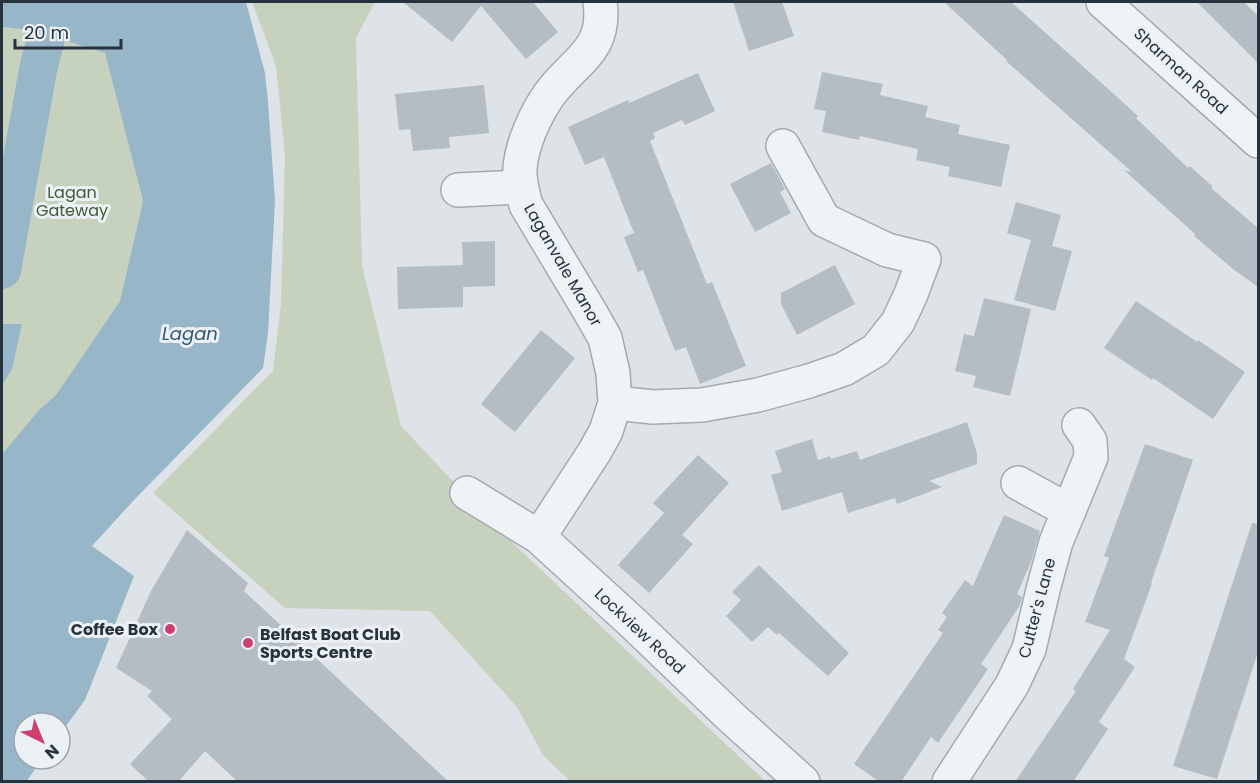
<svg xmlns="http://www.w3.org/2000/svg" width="1260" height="783" font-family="Poppins,sans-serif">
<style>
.green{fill:#c6d1be}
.water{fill:#97b7c8}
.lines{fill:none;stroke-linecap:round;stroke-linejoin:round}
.canal{stroke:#97b7c8;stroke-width:38}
.building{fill:#b4bdc4}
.street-casing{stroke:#a2abb1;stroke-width:36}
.street{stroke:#f0f3f5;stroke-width:33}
.poi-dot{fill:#cf3f6e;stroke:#ecf1f5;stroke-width:2}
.labels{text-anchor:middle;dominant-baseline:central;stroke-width:6;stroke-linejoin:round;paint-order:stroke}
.street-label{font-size:16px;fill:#26333e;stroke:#ecf1f5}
.park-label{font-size:16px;fill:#415934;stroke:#ecf1f5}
.poi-label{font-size:16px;font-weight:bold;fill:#26333e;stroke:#ecf1f5;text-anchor:end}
.water-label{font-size:18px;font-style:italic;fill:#305972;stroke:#ecf1f5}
</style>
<rect width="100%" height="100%" fill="#dde3e7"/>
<g class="green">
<path d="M 252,2 L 375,2 L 356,38 L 362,265 L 401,426 L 499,530 L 765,781 L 570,781 L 543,755 L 517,707 L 430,611 L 285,608 L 153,493 L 273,371 L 281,304 L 285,156 L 276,66 Z"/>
<path d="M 2,27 L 31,30 L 105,53 L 143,201 L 120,301 L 56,395 L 39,410 L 2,454 L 2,386 L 12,369 L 21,324 L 2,324 Z"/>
</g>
<g class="water">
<path d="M 2,2 L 246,2 L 265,73 L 268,102 L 275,200 L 268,333 L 263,368 L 134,500 L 92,546 L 134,576 L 85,700 L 60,734 L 60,723 L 24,723 L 24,759 L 42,759 L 26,782 L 2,781 L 2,454 L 39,410 L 56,395 L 120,301 L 143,201 L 105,53 L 31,30 L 2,27 Z"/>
<path d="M 2,324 L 22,324 L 12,369 L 2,386 Z"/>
</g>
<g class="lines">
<path class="canal" d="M 2,270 L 38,70 L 55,2"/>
</g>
<g class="building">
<path d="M 403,2 L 533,2 L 558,32 L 526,59 L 481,6 L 452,42 Z"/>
<path d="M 733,2 L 782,2 L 794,36 L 749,51 Z"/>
<path d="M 944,2 L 1011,2 L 1115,95 L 1138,116 L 1136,118 L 1188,168 L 1190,166 L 1213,187 L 1211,188 L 1258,228 L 1258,287 L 1233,269 L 1194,236 L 1195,234 L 1124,170 L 1132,172 L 1006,61 L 1007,60 Z"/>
<path d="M 1197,2 L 1244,2 L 1258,16 L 1258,63 Z"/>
<path d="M 822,72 L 883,84 L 880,95 L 928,106 L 925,117 L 960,125 L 958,134 L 1010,145 L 1001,187 L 948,176 L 950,167 L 916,160 L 918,149 L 860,136 L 859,140 L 822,132 L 826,111 L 814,109 Z"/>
<path d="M 698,73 L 715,111 L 685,125 L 682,120 L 653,133 L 655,138 L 650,141 L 707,284 L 712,282 L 746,366 L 700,384 L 686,347 L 675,351 L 643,270 L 638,272 L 624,237 L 634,233 L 604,157 L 585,165 L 568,127 L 628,100 L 629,103 Z"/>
<path d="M 484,85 L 489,133 L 449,137 L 450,148 L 413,151 L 410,129 L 399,130 L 395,94 Z"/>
<path d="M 771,163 L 785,189 L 780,192 L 791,213 L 755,232 L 730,184 Z"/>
<path d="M 1016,202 L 1061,215 L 1052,246 L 1072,251 L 1055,311 L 1014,300 L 1031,240 L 1007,233 Z"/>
<path d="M 495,241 L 495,286 L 463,287 L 463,274 L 463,307 L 398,309 L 397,267 L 463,265 L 462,242 Z"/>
<path d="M 835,265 L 855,304 L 797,335 L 781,304 L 781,293 Z"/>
<path d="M 984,298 L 1031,309 L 1010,396 L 973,387 L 976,376 L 955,371 L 964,334 L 974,336 Z"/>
<path d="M 1136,301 L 1197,342 L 1198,340 L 1245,372 L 1213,419 L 1153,378 L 1152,380 L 1104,348 Z"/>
<path d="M 541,330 L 575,358 L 515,432 L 481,404 Z"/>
<path d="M 967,422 L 977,453 L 977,464 L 929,481 L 942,487 L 897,504 L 895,498 L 848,513 L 842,492 L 782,511 L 771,475 L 782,472 L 775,451 L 812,439 L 818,460 L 830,456 L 831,459 L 857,451 L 860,460 Z"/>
<path d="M 1145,444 L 1193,460 L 1151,583 L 1152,583 L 1149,592 L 1124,659 L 1135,667 L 1099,722 L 1108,729 L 1073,782 L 1015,782 L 1076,691 L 1073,689 L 1110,630 L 1085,622 L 1109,558 L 1104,556 Z"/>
<path d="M 698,455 L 729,483 L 682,535 L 693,544 L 649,593 L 618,565 L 664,513 L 653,503 Z"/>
<path d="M 1004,515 L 1040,531 L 1031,562 L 1017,594 L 1022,597 L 1020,605 L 981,664 L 988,669 L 938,743 L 931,737 L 901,782 L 880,782 L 854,764 L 943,633 L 938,630 L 947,617 L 942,613 L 965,580 L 973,586 Z"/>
<path d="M 1252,523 L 1258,524 L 1258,652 L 1217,779 L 1173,766 Z"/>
<path d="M 187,530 L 248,583 L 244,591 L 449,782 L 238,782 L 205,751 L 178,782 L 149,782 L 130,764 L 172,719 L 147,696 L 152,691 L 116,668 L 151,591 Z"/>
<path d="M 759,565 L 849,653 L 828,676 L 779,633 L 777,635 L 768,627 L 752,642 L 726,616 L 741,600 L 732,592 Z"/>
</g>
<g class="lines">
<g class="street-casing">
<g id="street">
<path d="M 1103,2 L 1258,141"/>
<path d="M 458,190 L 521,187"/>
<path d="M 615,403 L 653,407 L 702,405 L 758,395 L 809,381 L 844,369 L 876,350 L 898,322 L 911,294 L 924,259 L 887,250 L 824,220 L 783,146"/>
<path d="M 1018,483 L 1069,511"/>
<path d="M 467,493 L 539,537 L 634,624 L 731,717 L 803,782"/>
<path d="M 539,537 L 595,451 L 606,431 L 615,403 L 613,373 L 605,338 L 589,310 L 526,205 C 523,193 519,181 520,168 C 522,144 535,115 549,95 C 573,61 607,52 600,2"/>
<path d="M 949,782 L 1012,685 L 1029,649 L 1044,586 L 1056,542 L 1091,457 L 1090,441 L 1079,425"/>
</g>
</g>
<use href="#street" class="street"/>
</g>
<g class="poi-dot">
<circle cx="170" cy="629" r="6"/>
<circle cx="248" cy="643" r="6"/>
</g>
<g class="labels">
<g class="street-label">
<text transform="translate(1181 71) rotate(42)">Sharman Road</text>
<text transform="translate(563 265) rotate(60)">Laganvale Manor</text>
<text transform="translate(1037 608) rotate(-75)">Cutter's Lane</text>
<text transform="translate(640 631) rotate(43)">Lockview Road</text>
</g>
<g class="park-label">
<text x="72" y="192">Lagan<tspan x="72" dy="18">Gateway</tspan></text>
</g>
<g class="poi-label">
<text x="158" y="629">Coffee Box</text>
<text x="260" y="634" text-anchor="start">Belfast Boat Club<tspan x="260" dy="18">Sports Centre</tspan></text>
</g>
<g class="water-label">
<text x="190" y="333">Lagan</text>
</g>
</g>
<rect width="1260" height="783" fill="none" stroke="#26333e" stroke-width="6"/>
<g transform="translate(42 741) rotate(137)"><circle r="28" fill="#ecf1f5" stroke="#9da5ac" stroke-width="1.5"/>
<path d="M0-4.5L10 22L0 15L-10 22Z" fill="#cf3f6e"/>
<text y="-9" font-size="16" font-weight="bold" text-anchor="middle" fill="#26333e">N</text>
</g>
<path d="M15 39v9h106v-9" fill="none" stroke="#26333e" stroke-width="3"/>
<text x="24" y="39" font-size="18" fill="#26333e" stroke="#ecf1f5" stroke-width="4.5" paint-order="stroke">20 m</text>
</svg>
